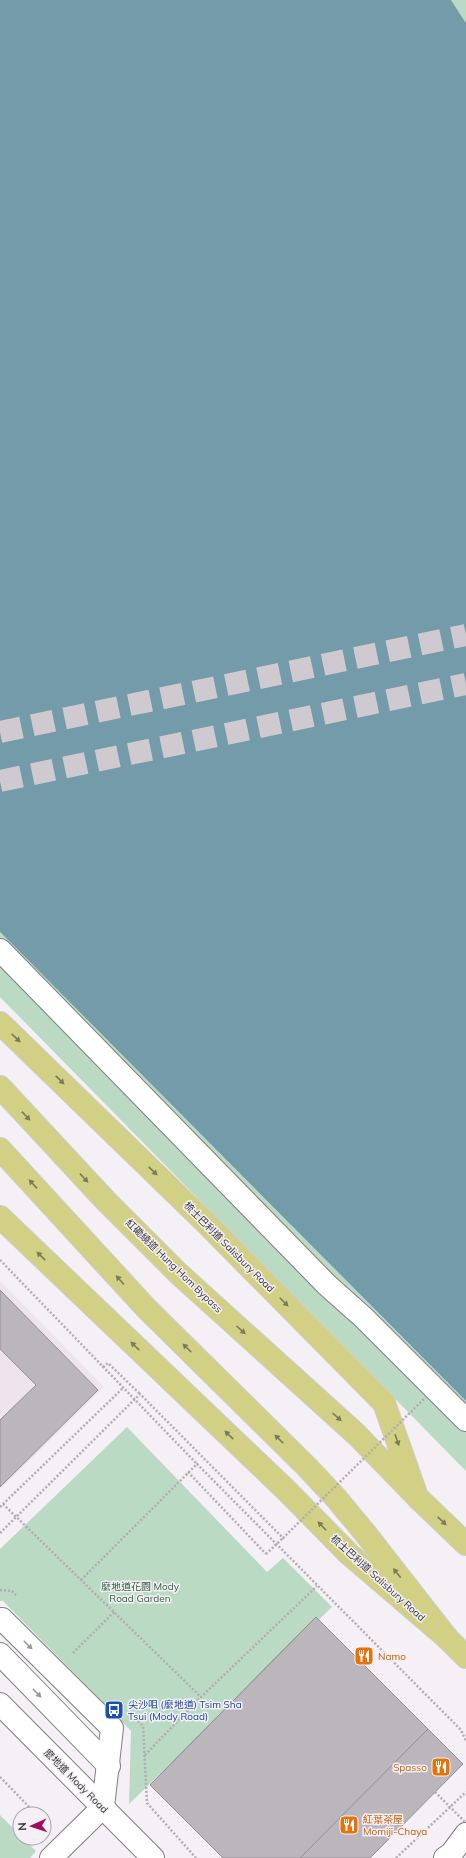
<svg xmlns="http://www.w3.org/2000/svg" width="466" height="1858" font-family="Mulish,'Noto Sans TC',sans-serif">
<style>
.built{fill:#efe3ee}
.green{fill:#badac3}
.water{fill:#749ba9}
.building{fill:#bbb6bb;stroke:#928e92}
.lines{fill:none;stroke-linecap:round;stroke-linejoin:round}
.highway-tunnel{stroke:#cfcacf;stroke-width:22;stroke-dasharray:22 11;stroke-linecap:butt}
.minor-casing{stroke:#817c81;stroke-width:24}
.major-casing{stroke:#cfcecf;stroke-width:24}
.path{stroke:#b1adb1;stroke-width:2.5;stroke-dasharray:2 2;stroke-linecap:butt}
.minor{stroke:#fff;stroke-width:22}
.major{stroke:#d1d085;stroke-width:22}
.path-bridge{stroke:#b1adb1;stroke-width:2.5;stroke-dasharray:2 2;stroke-linecap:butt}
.oneway{fill:#7b7a59}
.oneway2{fill:#9a999a}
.labels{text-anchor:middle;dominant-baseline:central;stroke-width:3;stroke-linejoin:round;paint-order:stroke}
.street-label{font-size:10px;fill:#353335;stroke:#f5f0f5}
.park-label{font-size:10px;fill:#2d603f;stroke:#f5f0f5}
.food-label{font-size:10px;fill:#c56008;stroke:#f5f0f5;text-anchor:start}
.transit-label{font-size:10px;fill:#164399;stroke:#f5f0f5;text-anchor:start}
</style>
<rect width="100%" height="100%" fill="#f5f0f5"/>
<path class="built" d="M 0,1281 L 104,1387 L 0,1489 Z"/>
<g class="green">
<path d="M 451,0 L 466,0 L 466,23 Z"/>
<path d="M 0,932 L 466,1401 L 466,1471 L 0,997 Z"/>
<path d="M 127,1427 L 267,1572 L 283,1558 L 332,1607 L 129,1804 L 131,1731 L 3,1601 L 0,1601 L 0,1549 Z"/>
<path d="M 0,1815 L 20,1835 L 20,1838 L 23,1838 L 36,1851 L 30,1858 L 0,1858 Z"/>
</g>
<path class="water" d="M 0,0 L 451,0 L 466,23 L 466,1401 L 0,932 Z"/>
<g class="building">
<path d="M 0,1290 L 98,1390 L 0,1487 L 0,1420 L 36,1385 L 0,1349 Z"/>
<path d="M 316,1617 L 463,1764 L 370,1858 L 223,1858 L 150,1785 Z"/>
<path d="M 316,1617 L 428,1729 L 300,1858 L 223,1858 L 150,1785 Z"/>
</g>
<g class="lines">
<g class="highway-tunnel">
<path d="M 0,732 L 466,635"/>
<path d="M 0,781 L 466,684"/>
</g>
<g class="minor-casing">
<g id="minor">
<path d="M 0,950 L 327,1285 L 364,1318 L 466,1420"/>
<path d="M 0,1619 L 2,1619 L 112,1728 L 103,1807 L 51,1858"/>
<path d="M 0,1654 L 109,1766"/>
<path d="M 0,1704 L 153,1858"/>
<path d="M 445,1858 L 451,1854 L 466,1834"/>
</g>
</g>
<g class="major-casing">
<g id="major">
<path d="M 0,1023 L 206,1223 L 384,1403 L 415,1491"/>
<path d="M 0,1087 L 106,1201 L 178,1273 L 357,1435 L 418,1498 L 466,1544"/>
<path d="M 0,1149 L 146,1308 L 307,1467 L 336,1498 L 365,1533 L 447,1638"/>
<path d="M 0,1217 L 286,1490 L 349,1554 L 447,1638 L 466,1657"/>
</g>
</g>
<g class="path">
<path d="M 0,1260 L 197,1464"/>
<path d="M 103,1367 L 108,1363 L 140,1394"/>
<path d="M 188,1472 L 266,1554"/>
<path d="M 3,1504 L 201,1697"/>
<path d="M 0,1507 L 123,1388"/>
<path d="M 81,1580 L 197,1464 L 461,1730 L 466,1741"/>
<path d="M 0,1590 L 12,1591 L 16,1595"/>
<path d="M 73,1653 L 114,1612"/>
<path d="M 138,1721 L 143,1726 L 147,1803 L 196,1858"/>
<path d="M 145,1755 L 201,1697 L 317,1586"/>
<path d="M 0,1777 L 36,1814"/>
<path d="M 396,1858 L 466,1792"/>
</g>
<use href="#minor" class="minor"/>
<use href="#major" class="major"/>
<g class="path-bridge">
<path d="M 0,1533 L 140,1394 L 283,1538 L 427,1396"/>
<path d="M 266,1554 L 283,1538"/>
<path d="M 435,1792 L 466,1823"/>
</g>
</g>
<defs><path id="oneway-solid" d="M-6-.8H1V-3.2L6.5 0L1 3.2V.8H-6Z"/></defs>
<g class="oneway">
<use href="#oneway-solid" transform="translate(16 1038) rotate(43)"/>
<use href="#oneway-solid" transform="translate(60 1080) rotate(44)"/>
<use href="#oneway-solid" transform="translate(26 1116) rotate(47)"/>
<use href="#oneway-solid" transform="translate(153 1171) rotate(44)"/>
<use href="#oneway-solid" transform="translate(84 1178) rotate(47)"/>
<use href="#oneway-solid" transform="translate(33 1184) rotate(-133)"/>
<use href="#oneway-solid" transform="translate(41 1256) rotate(-136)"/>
<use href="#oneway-solid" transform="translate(120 1280) rotate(-132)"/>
<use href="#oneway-solid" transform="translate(284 1302) rotate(45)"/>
<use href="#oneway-solid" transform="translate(241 1330) rotate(42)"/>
<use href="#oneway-solid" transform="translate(135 1346) rotate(-136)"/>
<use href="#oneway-solid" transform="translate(187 1348) rotate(-135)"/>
<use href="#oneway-solid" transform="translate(337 1417) rotate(42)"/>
<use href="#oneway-solid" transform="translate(229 1435) rotate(-136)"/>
<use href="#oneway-solid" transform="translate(279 1439) rotate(-135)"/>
<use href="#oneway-solid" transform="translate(397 1440) rotate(71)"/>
<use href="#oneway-solid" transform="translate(442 1521) rotate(43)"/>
<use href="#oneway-solid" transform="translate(322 1526) rotate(-134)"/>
<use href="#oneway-solid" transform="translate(397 1573) rotate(-128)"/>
</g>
<g class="oneway2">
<use href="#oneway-solid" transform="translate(28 1645) rotate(45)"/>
<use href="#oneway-solid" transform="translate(37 1693) rotate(46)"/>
</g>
<defs>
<g id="restaurant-square" transform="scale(1)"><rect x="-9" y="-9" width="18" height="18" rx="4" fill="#e8710a" stroke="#f5f0f5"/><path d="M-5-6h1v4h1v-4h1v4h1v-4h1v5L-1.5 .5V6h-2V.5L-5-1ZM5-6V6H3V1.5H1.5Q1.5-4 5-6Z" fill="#fff"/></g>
<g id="bus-square" transform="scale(1)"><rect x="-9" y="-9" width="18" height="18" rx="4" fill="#1a4fb4" stroke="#f5f0f5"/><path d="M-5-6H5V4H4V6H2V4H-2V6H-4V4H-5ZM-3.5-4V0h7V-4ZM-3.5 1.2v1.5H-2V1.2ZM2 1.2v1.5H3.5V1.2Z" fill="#fff"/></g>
</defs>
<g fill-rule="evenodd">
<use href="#restaurant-square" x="364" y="1656"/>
<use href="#bus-square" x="114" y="1710"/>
<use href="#restaurant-square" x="441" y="1767"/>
<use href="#restaurant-square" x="349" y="1825"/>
</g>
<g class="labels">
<g class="street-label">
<text transform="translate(229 1247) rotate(45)">梳士巴利道 Salisbury Road</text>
<text transform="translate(174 1266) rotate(44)">紅磡繞道 Hung Hom Bypass</text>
<text transform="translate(378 1578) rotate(42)">梳士巴利道 Salisbury Road</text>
<text transform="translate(76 1781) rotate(45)">麼地道 Mody Road</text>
</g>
<g class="park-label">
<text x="140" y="1586">麼地道花園 Mody<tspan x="140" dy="12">Road Garden</tspan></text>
</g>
<g class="food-label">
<text x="378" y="1656">Namo</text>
<text x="427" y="1767" text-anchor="end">Spasso</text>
<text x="363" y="1819">紅葉茶屋<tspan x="363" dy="12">Momiji-Chaya</tspan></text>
</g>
<g class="transit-label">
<text x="128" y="1704">尖沙咀 (麼地道) Tsim Sha<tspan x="128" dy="12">Tsui (Mody Road)</tspan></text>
</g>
</g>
<g transform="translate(32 1826) rotate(267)"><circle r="19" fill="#f5f0f5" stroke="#a8a4a8"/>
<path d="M0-3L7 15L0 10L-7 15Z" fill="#9b0f60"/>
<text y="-6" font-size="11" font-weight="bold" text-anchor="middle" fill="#353335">N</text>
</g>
</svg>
